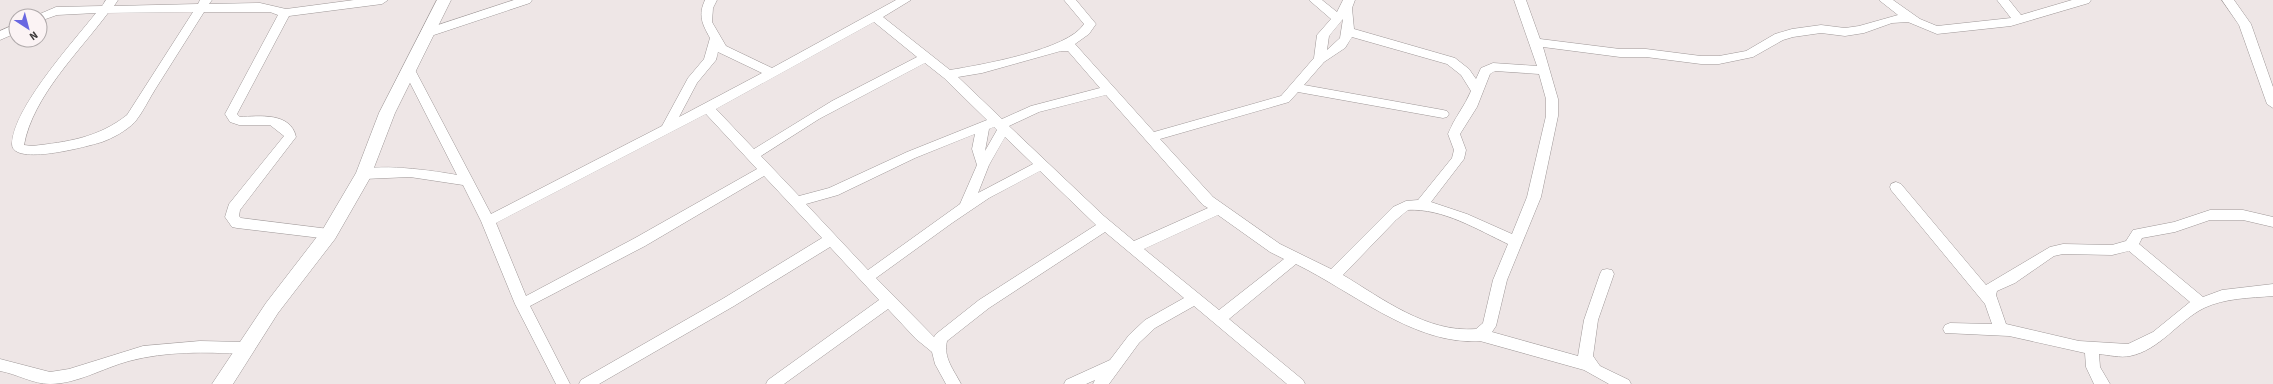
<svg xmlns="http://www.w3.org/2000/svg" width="2273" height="384" font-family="'Source Sans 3',sans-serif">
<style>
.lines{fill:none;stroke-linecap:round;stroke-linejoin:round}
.minor-casing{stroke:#9e9797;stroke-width:1}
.major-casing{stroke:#9e9797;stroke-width:1}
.minor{fill:#fff;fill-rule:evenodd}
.major{fill:#fff;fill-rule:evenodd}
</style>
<rect width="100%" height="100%" fill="#eee6e6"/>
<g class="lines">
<g class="minor-casing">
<g id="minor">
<path d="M 106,0 L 118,0 L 114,6 L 198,4 L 200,0 L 212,0 L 209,4 L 260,3 L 286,9 L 354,0 L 388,0 L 382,4 L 289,16 L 237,114 L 240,117 C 259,116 291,112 296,137 L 240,210 L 239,216 L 241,218 L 329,229 L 334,230 L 336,234 L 334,238 L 329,239 L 237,228 L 232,227 L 225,217 L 229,204 L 284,136 L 270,125 L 239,125 L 230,122 L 225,114 L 278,15 L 270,12 L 204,12 C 188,37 172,63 156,88 C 149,99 143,112 135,122 C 126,131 113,138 102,142 C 89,146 12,167 12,144 C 13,108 73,42 96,13 L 57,15 L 40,21 L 40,16 L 35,16 L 56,7 L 102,6 ZM 193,12 L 127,115 C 98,138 67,142 32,146 L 24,145 C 33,96 79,52 108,13 Z"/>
<path d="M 514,0 L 532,0 L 530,3 L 431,36 L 427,37 L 421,33 L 423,30 Z"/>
<path d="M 705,0 L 717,0 L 713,8 L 712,22 L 726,46 L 772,68 L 896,0 L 911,0 L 883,17 L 950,70 C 980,65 1068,50 1084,24 L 1064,0 L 1076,0 L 1096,24 L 1089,34 L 1075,44 L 1154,132 L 1281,96 L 1314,58 L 1317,35 L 1331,19 L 1309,0 L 1322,0 L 1337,12 L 1343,0 L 1355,0 L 1352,8 L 1354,29 L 1455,58 L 1469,69 L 1476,79 L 1481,68 L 1493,63 L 1537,66 L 1514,0 L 1526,0 L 1540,39 L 1620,49 L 1646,49 L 1701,56 L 1719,56 L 1746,51 L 1775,34 L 1792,29 L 1821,25 L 1845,28 L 1859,26 L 1898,15 L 1879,0 L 1893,0 L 1920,19 L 1937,26 L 2011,18 L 1997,0 L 2009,0 L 2021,15 L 2072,0 L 2091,0 L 2089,3 L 2011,26 L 1937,34 L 1908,22 L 1892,23 L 1864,33 L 1845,36 L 1821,33 L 1793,37 L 1783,40 L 1753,57 L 1719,64 L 1701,64 L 1646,57 L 1620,57 L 1543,47 L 1558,99 L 1558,116 L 1541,197 L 1507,280 L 1496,326 L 1492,332 L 1578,356 L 1584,320 L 1600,274 L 1602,270 L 1607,269 L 1612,270 L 1614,274 L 1598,320 L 1593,356 L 1600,366 L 1629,380 L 1631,384 L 1609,384 L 1584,370 L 1480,341 C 1416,346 1353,292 1296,264 L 1229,319 L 1303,380 L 1305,384 L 1287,384 L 1194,306 L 1155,328 L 1139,343 L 1109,384 L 1093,384 L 1095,380 L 1086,384 L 1064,384 L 1066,380 L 1110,360 L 1129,335 L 1145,320 L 1184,298 L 1105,232 L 989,308 L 947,341 C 943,358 954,370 961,384 L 946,384 L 935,364 L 932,352 L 916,339 L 888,309 L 784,384 L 766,384 L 768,380 L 879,300 L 830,247 L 734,306 L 599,384 L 579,384 L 581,380 L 724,298 L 822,238 L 764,176 L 645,246 L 530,306 L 570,384 L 556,384 L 515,304 L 481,221 L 463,185 L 410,177 L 364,179 L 358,174 C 365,160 442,172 457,175 L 404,71 L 406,68 L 414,68 L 491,214 L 662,126 L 688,78 L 704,59 L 710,38 C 702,24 698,15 705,0 ZM 1343,19 L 1340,38 L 1327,50 L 1329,36 ZM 874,22 L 917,57 L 832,101 L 754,149 L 716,109 ZM 1352,37 L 1447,64 L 1461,75 L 1471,91 C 1465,106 1454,118 1448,134 L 1454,150 L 1452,158 L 1418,200 L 1406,201 L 1393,207 L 1331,269 L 1280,244 L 1213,197 L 1160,139 L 1289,102 L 1298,92 L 1443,118 L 1447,117 L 1449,114 L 1447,111 L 1443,110 L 1304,85 L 1324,62 L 1345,48 ZM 1061,51 L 1068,51 L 1100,88 L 1031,106 L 1002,119 L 958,77 L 982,73 ZM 718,52 L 762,73 L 679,117 L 697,83 L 716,60 ZM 925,63 L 944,78 L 987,120 L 907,152 L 829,188 L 799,196 L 761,156 L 819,119 ZM 1495,71 L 1539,74 L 1546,99 L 1546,116 L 1527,197 L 1512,234 L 1467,214 L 1431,202 L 1464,159 L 1466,150 L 1460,134 L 1477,107 L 1490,74 ZM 1106,95 L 1203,205 L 1208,208 L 1134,241 L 1104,216 L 1009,126 L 1039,112 ZM 706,114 L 757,169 L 635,238 L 526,296 L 496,223 ZM 994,127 L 997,130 L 985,151 L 989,129 ZM 975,134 L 972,149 L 977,165 L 960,204 L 868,270 L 806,204 L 838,195 L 915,158 ZM 1005,137 L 1033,164 L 978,193 L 989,165 ZM 1040,171 L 1096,225 L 979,300 L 936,334 L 934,337 L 876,278 L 952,223 L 989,198 ZM 1408,210 C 1443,208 1478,230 1508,244 L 1493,280 L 1483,323 L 1476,329 C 1427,333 1383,299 1343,275 L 1396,220 ZM 1218,215 L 1270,252 L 1284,259 L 1219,310 L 1144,249 Z"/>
<path d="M 2222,0 L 2234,0 L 2251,24 L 2273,87 L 2273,108 L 2267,104 L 2239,25 Z"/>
<path d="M 16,24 L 16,33 L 0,40 L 0,31 Z"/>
<path d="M 1896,182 L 1901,184 L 1986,285 L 2050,247 L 2063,244 L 2112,245 L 2126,241 L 2133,230 L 2174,222 L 2210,210 L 2243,210 L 2273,217 L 2273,227 L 2243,220 L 2210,220 L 2175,232 L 2142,238 L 2139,244 L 2203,297 L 2222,290 L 2273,284 L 2273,296 C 2250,298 2225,298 2204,308 C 2178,321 2160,350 2130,356 C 2120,358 2109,355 2099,354 L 2100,367 L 2110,384 L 2094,384 L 2086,367 L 2085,353 L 2009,336 L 1945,333 L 1943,329 L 1945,325 L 1950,323 L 1992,324 L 1985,304 L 1891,190 L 1890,187 L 1891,184 ZM 2129,251 L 2190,302 L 2153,332 L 2128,344 L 2079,341 L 2006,324 L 1996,295 L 1997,291 L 2015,283 L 2054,256 L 2063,254 L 2112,255 Z"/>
<path d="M 200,341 L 244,342 L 249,344 L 251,348 L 249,352 L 244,354 C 205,352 167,351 129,361 C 103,368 77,384 50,384 C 33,384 17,374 0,371 L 0,359 L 50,372 L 69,369 L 143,346 Z"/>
</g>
</g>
<g class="major-casing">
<path id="major" d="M 437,0 L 451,0 L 395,113 L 370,178 L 335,239 L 278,313 L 233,384 L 212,384 L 266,303 L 323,229 L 356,173 L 379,113 Z"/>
</g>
<use href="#minor" class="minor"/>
<use href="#major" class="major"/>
</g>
<g transform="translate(28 28) rotate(144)"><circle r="19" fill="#fbf3f4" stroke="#afa9aa"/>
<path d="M0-3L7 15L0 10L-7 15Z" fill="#6967e1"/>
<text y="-6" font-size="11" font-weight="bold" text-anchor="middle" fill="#3d3a3a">N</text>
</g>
</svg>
